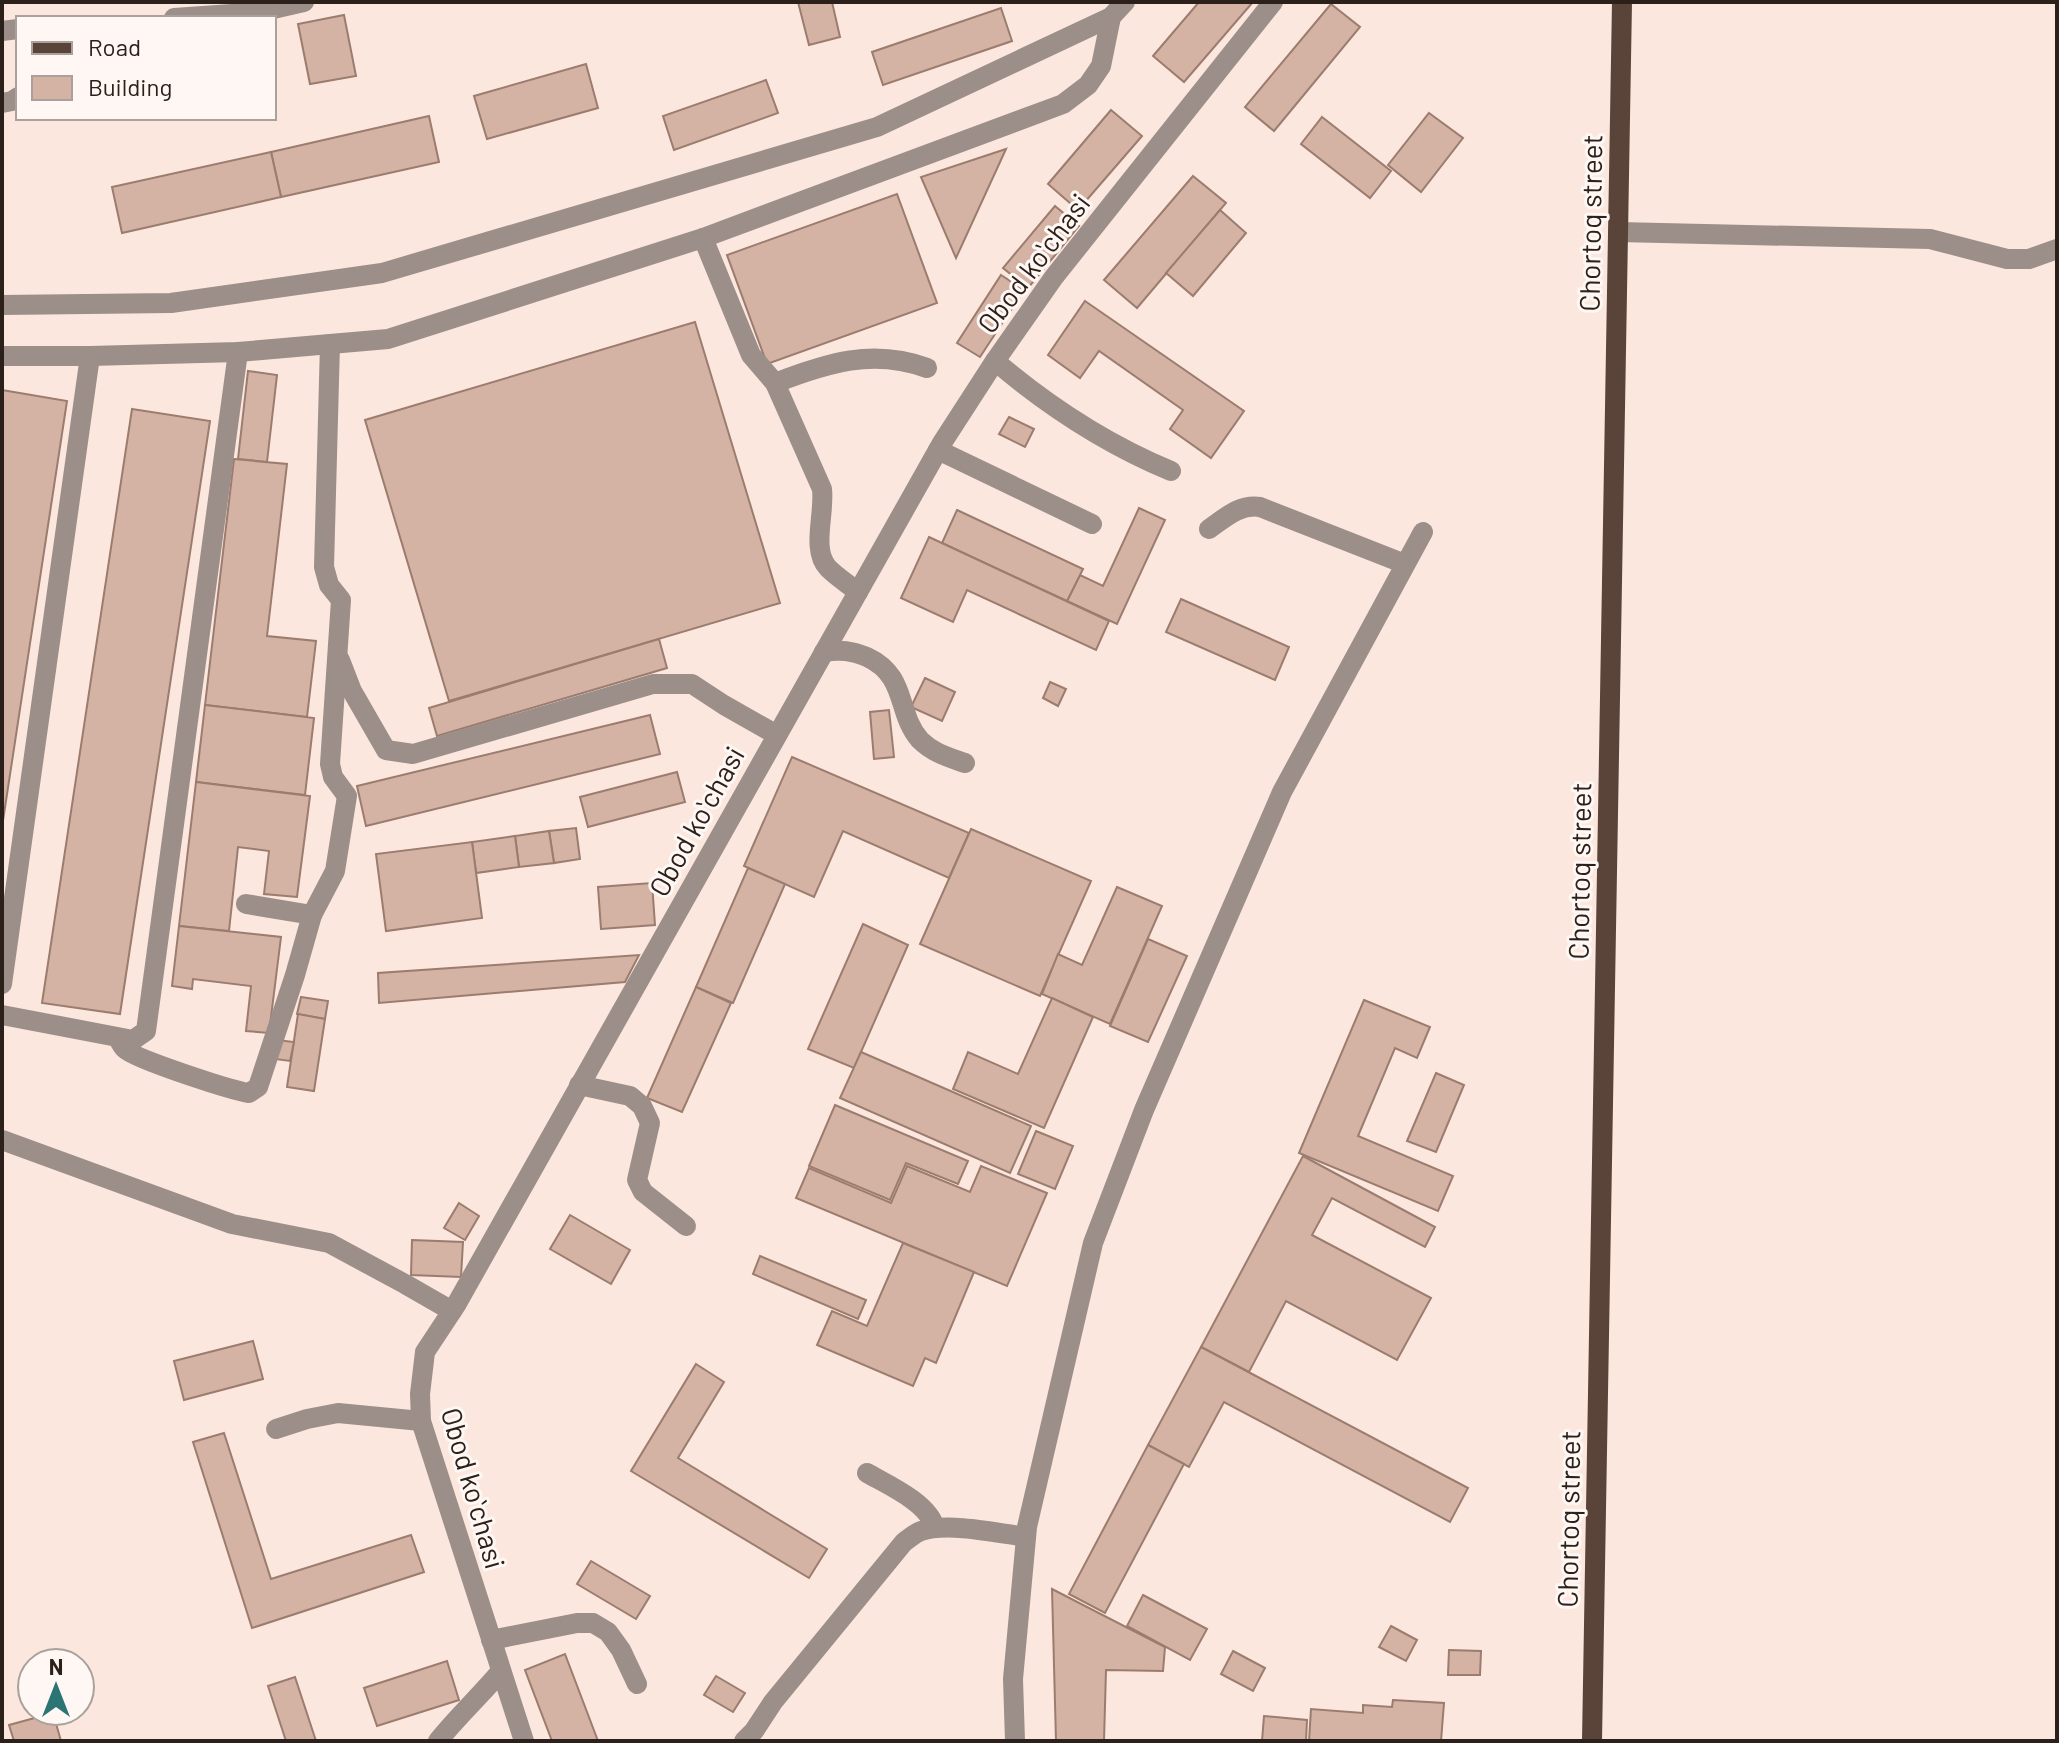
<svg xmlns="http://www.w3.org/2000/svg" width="2059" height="1743" font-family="Barlow,sans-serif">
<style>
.building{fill:#d4b3a4;stroke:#9b7c6e;stroke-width:2}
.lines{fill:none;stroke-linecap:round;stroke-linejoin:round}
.minor{stroke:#9c8e88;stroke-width:20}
.major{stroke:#5a4338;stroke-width:20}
.labels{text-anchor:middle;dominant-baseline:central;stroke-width:6;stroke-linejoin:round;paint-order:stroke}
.street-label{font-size:28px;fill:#2c201a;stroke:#fef7f4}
</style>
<rect width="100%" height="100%" fill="#fbe7dd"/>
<g class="building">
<path d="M 798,2 L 832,2 L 840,37 L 809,45 Z"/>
<path d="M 1199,2 L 1253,2 L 1184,82 L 1153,56 Z"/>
<path d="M 1331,4 L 1360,27 L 1274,131 L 1245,107 Z"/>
<path d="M 1001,8 L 1012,41 L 883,85 L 872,52 Z"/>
<path d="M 344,15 L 356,76 L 310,84 L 298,24 Z"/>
<path d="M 586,64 L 598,108 L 487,139 L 474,96 Z"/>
<path d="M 766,80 L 778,113 L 674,150 L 663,116 Z"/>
<path d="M 1111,110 L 1142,136 L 1078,210 L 1048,184 Z"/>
<path d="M 1429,113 L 1463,138 L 1421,192 L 1388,165 Z"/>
<path d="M 429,116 L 439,162 L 281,197 L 271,152 Z"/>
<path d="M 1322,117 L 1391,171 L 1370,198 L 1301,144 Z"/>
<path d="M 1006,149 L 956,258 L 921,177 Z"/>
<path d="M 271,152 L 281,197 L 122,233 L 112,187 Z"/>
<path d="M 1193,176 L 1226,203 L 1137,308 L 1104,280 Z"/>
<path d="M 897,194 L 937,303 L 767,364 L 727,255 Z"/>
<path d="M 1055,206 L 1079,226 L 1028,288 L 1003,268 Z"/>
<path d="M 1220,210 L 1246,233 L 1193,296 L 1166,273 Z"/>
<path d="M 1001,275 L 1024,290 L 980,357 L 957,343 Z"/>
<path d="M 1085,301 L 1244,411 L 1211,458 L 1170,429 L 1183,410 L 1099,351 L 1080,378 L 1048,355 Z"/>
<path d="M 695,322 L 780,603 L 449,701 L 365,420 Z"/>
<path d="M 248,371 L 277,375 L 267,462 L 238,459 Z"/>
<path d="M 2,390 L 67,401 L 2,827 Z"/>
<path d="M 132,409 L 210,421 L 120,1014 L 42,1003 Z"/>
<path d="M 1009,417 L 1034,429 L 1025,447 L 999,434 Z"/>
<path d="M 234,459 L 287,464 L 267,636 L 316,641 L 307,717 L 205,705 Z"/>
<path d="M 1139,508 L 1165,520 L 1117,624 L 1067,601 L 1080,575 L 1103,586 Z"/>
<path d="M 957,510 L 1083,569 L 1067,601 L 942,543 Z"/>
<path d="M 929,537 L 1109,621 L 1096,650 L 967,590 L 953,622 L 901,598 Z"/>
<path d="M 1181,599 L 1289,647 L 1275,680 L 1166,632 Z"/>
<path d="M 659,639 L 667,668 L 437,736 L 429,708 Z"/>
<path d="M 925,678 L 955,692 L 942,721 L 911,707 Z"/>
<path d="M 1050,682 L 1066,689 L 1058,706 L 1043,698 Z"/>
<path d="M 205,705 L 314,718 L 305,795 L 196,782 Z"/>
<path d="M 889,710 L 894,757 L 874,759 L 870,712 Z"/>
<path d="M 650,715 L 660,754 L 366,826 L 357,786 Z"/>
<path d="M 792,757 L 969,833 L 949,878 L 843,831 L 814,897 L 744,866 Z"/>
<path d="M 677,772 L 685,802 L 588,827 L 580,797 Z"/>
<path d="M 196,782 L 310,796 L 297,897 L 264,894 L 269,851 L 238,847 L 229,931 L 179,926 Z"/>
<path d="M 576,828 L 580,859 L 554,863 L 549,831 Z"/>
<path d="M 971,829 L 1091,881 L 1040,996 L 920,944 Z"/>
<path d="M 549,831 L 554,863 L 519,867 L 515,836 Z"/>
<path d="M 515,836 L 519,867 L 476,873 L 472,842 Z"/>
<path d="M 472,842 L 482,918 L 386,931 L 376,854 Z"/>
<path d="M 748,868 L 785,884 L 733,1003 L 696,987 Z"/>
<path d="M 652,883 L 655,925 L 601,929 L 598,887 Z"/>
<path d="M 1117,887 L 1162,906 L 1110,1024 L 1042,994 L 1058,954 L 1082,965 Z"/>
<path d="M 863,924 L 908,945 L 854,1068 L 808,1049 Z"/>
<path d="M 179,926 L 281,937 L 269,1033 L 246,1031 L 251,986 L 193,979 L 192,989 L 172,986 Z"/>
<path d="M 1148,939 L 1187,956 L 1148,1042 L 1110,1026 Z"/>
<path d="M 639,955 L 625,982 L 379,1003 L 378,973 Z"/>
<path d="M 696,987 L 731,1003 L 682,1112 L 647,1098 Z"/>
<path d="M 301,997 L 328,1001 L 325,1019 L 297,1014 Z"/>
<path d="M 1052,998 L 1093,1017 L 1044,1128 L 953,1089 L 968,1052 L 1018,1074 Z"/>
<path d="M 1364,1000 L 1430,1027 L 1417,1058 L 1395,1048 L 1358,1136 L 1453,1176 L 1438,1211 L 1299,1153 Z"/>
<path d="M 298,1014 L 325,1019 L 314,1091 L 287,1087 Z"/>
<path d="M 277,1040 L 294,1042 L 290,1061 L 275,1059 Z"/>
<path d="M 861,1052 L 1031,1126 L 1010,1173 L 840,1098 Z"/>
<path d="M 1436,1073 L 1464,1085 L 1436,1152 L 1407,1141 Z"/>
<path d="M 835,1105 L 968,1161 L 958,1184 L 906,1163 L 890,1200 L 809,1166 Z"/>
<path d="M 1036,1131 L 1073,1146 L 1055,1189 L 1018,1174 Z"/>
<path d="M 1303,1156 L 1435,1227 L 1425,1247 L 1332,1198 L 1312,1235 L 1431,1298 L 1397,1360 L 1286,1301 L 1249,1372 L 1201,1347 Z"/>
<path d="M 907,1166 L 970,1192 L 981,1166 L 1047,1193 L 1007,1286 L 796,1198 L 809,1168 L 891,1203 Z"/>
<path d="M 459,1203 L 479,1216 L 465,1240 L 444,1228 Z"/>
<path d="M 570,1215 L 630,1250 L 611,1284 L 550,1249 Z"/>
<path d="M 412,1240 L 463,1242 L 461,1277 L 411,1275 Z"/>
<path d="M 903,1243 L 974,1272 L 936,1363 L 925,1358 L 913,1386 L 817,1345 L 832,1311 L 867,1326 Z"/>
<path d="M 760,1256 L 866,1300 L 858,1319 L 753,1274 Z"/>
<path d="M 253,1341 L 263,1379 L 184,1400 L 174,1361 Z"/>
<path d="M 1201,1347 L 1468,1488 L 1450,1522 L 1224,1402 L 1189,1467 L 1148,1445 Z"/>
<path d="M 696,1364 L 724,1382 L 678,1458 L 827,1549 L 809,1578 L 631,1471 Z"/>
<path d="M 224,1433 L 271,1579 L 411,1535 L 424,1572 L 252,1628 L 193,1442 Z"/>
<path d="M 1148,1445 L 1184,1464 L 1105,1613 L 1069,1594 Z"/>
<path d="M 591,1561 L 650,1596 L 636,1619 L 577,1584 Z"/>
<path d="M 1052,1589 L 1165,1647 L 1163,1671 L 1106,1670 L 1104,1741 L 1056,1741 Z"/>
<path d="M 1143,1595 L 1207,1629 L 1190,1660 L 1127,1626 Z"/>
<path d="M 1391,1626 L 1417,1640 L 1406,1661 L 1379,1647 Z"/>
<path d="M 1449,1650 L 1481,1651 L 1480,1675 L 1448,1675 Z"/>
<path d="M 1233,1651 L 1265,1668 L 1253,1691 L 1221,1674 Z"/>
<path d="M 565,1654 L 598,1741 L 552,1741 L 525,1670 Z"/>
<path d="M 447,1661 L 459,1700 L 377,1726 L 364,1688 Z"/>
<path d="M 716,1676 L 745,1693 L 733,1712 L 704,1695 Z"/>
<path d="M 295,1677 L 316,1741 L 286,1741 L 268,1686 Z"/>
<path d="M 1393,1700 L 1444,1703 L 1441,1741 L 1309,1741 L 1311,1709 L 1363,1713 L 1363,1705 L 1392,1707 Z"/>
<path d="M 53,1713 L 61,1741 L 14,1741 L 9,1725 Z"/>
<path d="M 1264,1716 L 1307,1720 L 1306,1741 L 1262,1741 Z"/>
</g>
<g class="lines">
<g class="minor">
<path d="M 174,18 L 260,12 L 304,2"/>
<path d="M 2,31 L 18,29"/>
<path d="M 2,103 L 12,101 L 18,97"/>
<path d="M 1618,232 L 1930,239 L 2007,259 L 2029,259 L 2057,249"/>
<path d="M 703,238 L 751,355 L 775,383 L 822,489 C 825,514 811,550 828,568 C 837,577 848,584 858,592"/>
<path d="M 2,305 L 171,303 L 382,273 L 877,127 L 1111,17 L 1125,2"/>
<path d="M 2,356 L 90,356 L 238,352 L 388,339 L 703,238 L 1063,104 L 1088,85 L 1101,66 L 1111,17"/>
<path d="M 995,361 C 1048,406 1106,444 1171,471"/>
<path d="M 775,383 C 827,363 873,348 927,368"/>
<path d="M 938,450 L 1092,524"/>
<path d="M 1209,529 C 1225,518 1239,504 1260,507 L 1405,564"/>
<path d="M 824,652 C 840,649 852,651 867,657 C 908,676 896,713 920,740 C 933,753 948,757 965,763"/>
<path d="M 340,660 L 352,691 L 386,750 L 413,754 L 653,684 L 692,684 L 724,705 L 777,735"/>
<path d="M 246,904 L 312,915 L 335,871 L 347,796 L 333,777 L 330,764 L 341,600 L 329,585 L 324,567 L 330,344"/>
<path d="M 2,984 L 90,356"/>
<path d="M 2,1015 L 133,1040 L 146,1031 L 238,352"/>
<path d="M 118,1038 C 120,1042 122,1046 125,1049 C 135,1059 230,1090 249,1093 L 258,1087 L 295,975 L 312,915"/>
<path d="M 579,1085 L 630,1096 L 642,1106 L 650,1123 L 637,1180 L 643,1192 L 686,1226"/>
<path d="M 2,1140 L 232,1224 L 329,1243 L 405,1284 L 452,1311"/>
<path d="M 276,1429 L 307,1419 L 338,1413 L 421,1421"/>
<path d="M 867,1473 C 888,1485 929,1503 935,1528"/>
<path d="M 491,1640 L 577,1623 L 593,1623 L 608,1632 L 621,1650 L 637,1684"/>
<path d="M 438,1741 C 458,1716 481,1695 501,1671"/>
<path d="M 524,1741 L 421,1421 L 420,1394 L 425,1352 L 456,1305 L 942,443 L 995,361 L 1054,277 L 1273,2"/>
<path d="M 744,1741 L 754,1731 L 773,1702 L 904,1542 C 910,1538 915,1533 921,1531 C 947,1522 998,1533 1026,1537"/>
<path d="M 1015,1741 L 1013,1679 L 1027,1527 L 1093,1243 L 1144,1110 L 1282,792 L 1423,532"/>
</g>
<path class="major" d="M 1592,1741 L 1622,2"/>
</g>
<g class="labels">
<g class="street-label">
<text transform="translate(1590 223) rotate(-89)">Chortoq street</text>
<text transform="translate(1033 263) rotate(-53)">Obod koʻchasi</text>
<text transform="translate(696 821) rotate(-61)">Obod koʻchasi</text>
<text transform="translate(1579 871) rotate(-89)">Chortoq street</text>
<text transform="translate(474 1488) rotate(74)">Obod koʻchasi</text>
<text transform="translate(1568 1519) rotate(-89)">Chortoq street</text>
</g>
</g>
<rect width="2059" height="1743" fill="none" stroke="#2c201a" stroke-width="8"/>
<rect x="16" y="16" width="260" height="104" fill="#fef7f4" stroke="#aaa19d" stroke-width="2"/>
<rect x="32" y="42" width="40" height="12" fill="#5a4338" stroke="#aaa19d" stroke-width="2"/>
<text x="88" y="56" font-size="24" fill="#2c201a">Road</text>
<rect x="32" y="76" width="40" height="24" fill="#d4b3a4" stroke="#aaa19d" stroke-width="2"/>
<text x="88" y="96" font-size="24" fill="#2c201a">Building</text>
<g transform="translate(56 1687)"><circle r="38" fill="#fef7f4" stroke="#aaa19d" stroke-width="2"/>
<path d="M0-6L14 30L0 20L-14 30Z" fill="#2b7575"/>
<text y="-12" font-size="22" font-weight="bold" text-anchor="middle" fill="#2c201a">N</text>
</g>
</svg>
